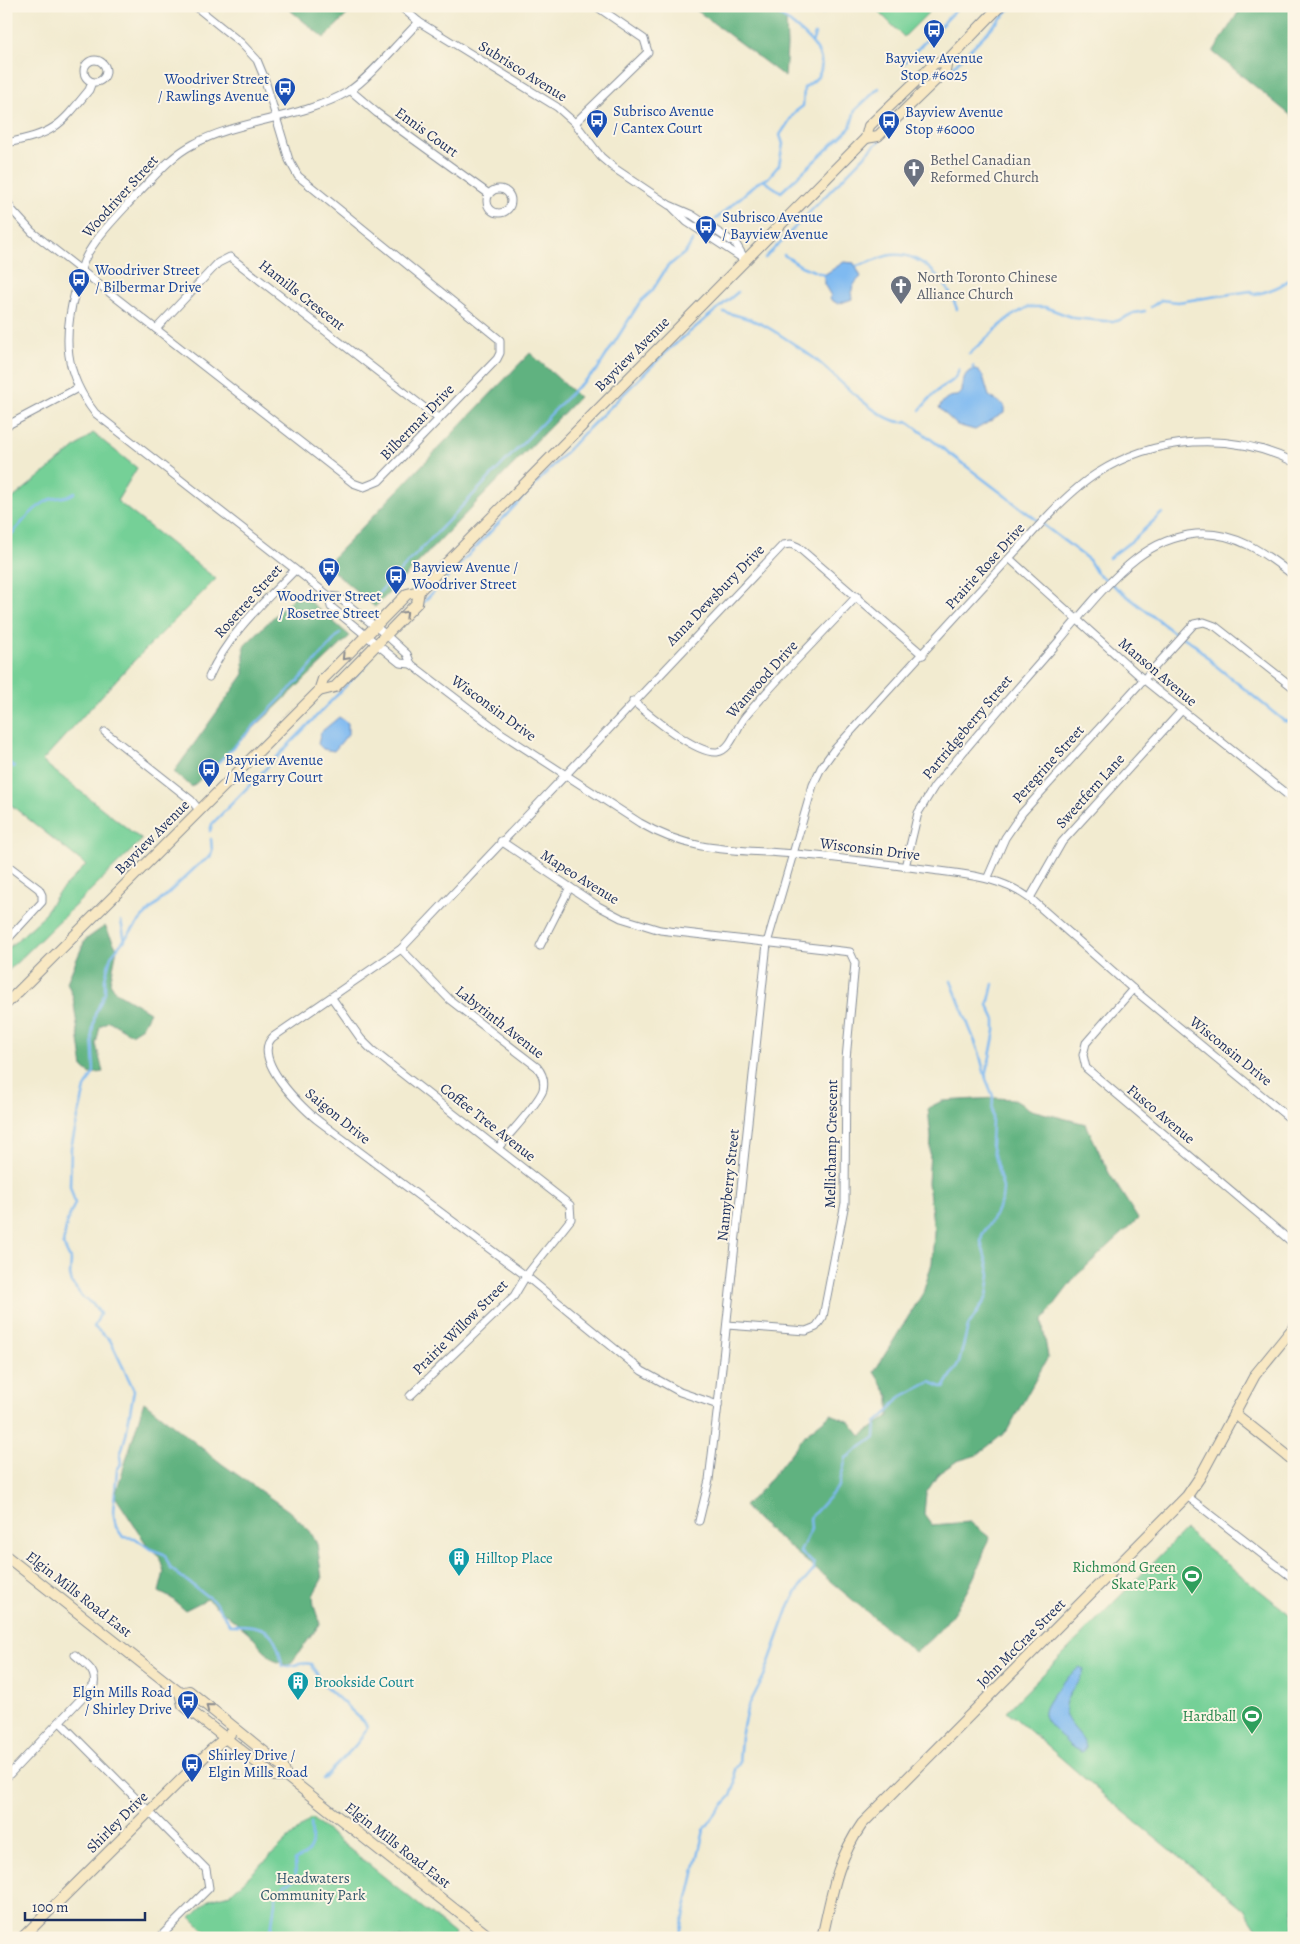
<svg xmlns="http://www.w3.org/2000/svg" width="1300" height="1944" font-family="Alegreya,serif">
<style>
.green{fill:#75d097;stroke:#48807a}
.forest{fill:#60b280;stroke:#3e706f}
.water{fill:#7fbaf1;stroke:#4d74a8}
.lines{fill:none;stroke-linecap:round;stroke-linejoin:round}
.stream{stroke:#7fbaf1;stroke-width:2.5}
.street-casing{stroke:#868d97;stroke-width:9}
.secondary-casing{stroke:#868d97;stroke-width:12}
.street{stroke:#fff;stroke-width:7}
.secondary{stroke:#f8e8c3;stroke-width:10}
.oneway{stroke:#8a8c90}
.labels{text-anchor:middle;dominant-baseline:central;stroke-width:4;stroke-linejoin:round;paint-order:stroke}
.transit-label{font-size:15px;fill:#164399;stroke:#fcf5e5;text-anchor:start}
.street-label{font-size:15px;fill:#1b2f5e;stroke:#fcf5e5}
.worship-label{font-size:15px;fill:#5b616d;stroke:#fcf5e5;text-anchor:start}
.culture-label{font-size:15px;fill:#0d838f;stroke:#fcf5e5;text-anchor:start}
.leisure-label{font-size:15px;fill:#27864d;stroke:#fcf5e5;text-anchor:end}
.park-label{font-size:15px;fill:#32576c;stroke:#fcf5e5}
</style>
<rect width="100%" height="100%" fill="#fcf5e5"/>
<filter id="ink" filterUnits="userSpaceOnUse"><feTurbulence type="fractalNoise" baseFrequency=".02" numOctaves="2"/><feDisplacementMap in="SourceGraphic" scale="10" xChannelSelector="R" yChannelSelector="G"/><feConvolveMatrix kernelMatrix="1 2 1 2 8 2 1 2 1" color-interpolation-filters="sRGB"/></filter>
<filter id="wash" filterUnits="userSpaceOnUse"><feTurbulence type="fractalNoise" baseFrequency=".0096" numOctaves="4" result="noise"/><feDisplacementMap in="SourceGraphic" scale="20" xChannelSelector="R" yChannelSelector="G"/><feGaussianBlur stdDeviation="1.12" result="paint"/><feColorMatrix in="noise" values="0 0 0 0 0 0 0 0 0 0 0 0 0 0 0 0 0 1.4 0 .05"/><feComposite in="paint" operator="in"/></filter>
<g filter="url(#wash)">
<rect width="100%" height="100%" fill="#f2ebd0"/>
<g class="green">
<path d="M 873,6 L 935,6 L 904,37 Z"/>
<path d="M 93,433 L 137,468 L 117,501 L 216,579 L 128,667 L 42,761 L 142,840 L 6,973 L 6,950 L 41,919 L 57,894 L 86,865 L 6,801 L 6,507 L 12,499 Z"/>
<path d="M 1185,1530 L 1294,1618 L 1294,1938 L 1263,1938 L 1244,1909 L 1107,1798 L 1007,1711 Z"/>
<path d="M 311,1818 L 455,1934 L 452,1938 L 212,1938 L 191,1917 L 210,1899 L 230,1894 Z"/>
</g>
<g class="forest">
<path d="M 285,6 L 356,6 L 324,38 Z"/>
<path d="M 691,6 L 768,6 L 786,21 L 787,46 L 785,77 Z"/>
<path d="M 1239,6 L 1294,6 L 1294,118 L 1213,52 L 1241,8 Z"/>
<path d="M 530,353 L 579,397 L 375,607 L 326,565 Z"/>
<path d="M 299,592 L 350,636 L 192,787 L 174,772 L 244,674 L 244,646 Z"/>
<path d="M 105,926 L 117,949 L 110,983 L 116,992 L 150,1012 L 142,1027 L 131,1034 L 109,1021 L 100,1026 L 96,1044 L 103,1072 L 90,1074 L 83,1068 L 73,997 L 67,982 L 85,940 Z"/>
<path d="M 996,1098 L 1013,1099 L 1031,1110 L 1086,1124 L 1109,1173 L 1138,1219 L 1077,1275 L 1042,1321 L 1048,1357 L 1007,1431 L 977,1455 L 957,1461 L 939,1473 L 926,1493 L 924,1514 L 932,1525 L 970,1522 L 989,1537 C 976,1581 953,1624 915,1652 L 757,1520 L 744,1506 L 764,1487 L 806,1434 L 831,1414 L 850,1422 L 861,1436 L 889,1416 L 889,1396 L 874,1372 L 923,1293 L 932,1263 L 934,1231 L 928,1183 L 931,1138 L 928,1108 L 942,1101 Z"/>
<path d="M 144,1402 L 222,1464 L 289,1511 L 310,1531 L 317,1544 L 322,1579 L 313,1595 L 314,1606 L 320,1624 L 289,1666 L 273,1660 L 248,1632 L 207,1599 L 185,1610 L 171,1598 L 159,1592 L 164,1572 L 159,1556 L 147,1545 L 115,1496 Z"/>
</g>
<g class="water">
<path d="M 844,262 L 854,263 L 861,277 C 854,283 850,289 852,299 L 838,304 L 830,299 L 831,296 L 824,284 L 824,275 Z"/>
<path d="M 976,369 L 983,376 L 989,396 L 1004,405 L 1004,413 L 975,430 L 957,425 L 939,408 C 944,399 947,396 958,396 L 962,392 C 963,381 963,371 976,369 Z"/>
<path d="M 339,717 L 348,723 L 348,734 L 334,751 L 323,749 L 318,744 L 321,732 Z"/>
<path d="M 1080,1667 L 1084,1670 C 1082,1679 1070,1691 1066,1701 C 1059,1722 1082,1730 1086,1747 L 1082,1752 C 1072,1749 1065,1741 1058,1733 C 1053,1728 1046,1722 1044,1715 C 1041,1704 1071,1673 1080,1667 Z"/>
</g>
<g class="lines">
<g class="stream">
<path d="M 818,6 L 823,13"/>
<path d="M 812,43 L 815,34"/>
<path d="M 904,63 L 960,6"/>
<path d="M 949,71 L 1013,6"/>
<path d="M 763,180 L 781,192 L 850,128 L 855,110 L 879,88"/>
<path d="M 716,219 L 757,183 L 768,178 L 779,165 L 783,144 L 780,135 L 795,112 L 803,106 L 804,88 C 808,85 816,80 819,75 C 833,47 786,22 769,6"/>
<path d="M 784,255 L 801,266 L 824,275"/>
<path d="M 765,258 L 881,139"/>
<path d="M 857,266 C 868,263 880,257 891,255 C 922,251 949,284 957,309"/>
<path d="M 1151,307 L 1161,300 L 1178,302 L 1251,291 L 1253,294 C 1261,294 1281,287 1287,281 C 1290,278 1292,273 1294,270"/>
<path d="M 724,312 C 739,316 754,319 767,327 C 783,336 800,348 815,359 C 832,372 885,430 907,421 L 1067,543 L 1089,560 L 1096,572 L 1172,631 L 1193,643 L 1215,665 L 1284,721 L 1294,722"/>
<path d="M 969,354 L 1010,317 L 1028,307 L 1045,307 L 1074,318 L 1104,321 L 1117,321 L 1134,313 L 1145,311"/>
<path d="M 973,370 L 973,366"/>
<path d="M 920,410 C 925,404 931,397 937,391 C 947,382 955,384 959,369"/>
<path d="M 6,541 C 19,526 31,509 49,500 C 57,496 68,499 75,492"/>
<path d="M 1109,558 L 1133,540 L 1162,513"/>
<path d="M 373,599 L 576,388 L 597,370 L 640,302 L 652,291 L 667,267 L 686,252 L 693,240"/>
<path d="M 420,606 L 585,432 L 668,350 L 738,292"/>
<path d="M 6,760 L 14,767"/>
<path d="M 205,776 L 301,678 L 340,633"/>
<path d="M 210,831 L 212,824 L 367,664"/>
<path d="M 211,839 L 212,851 L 210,857 L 198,865 L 142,918 L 111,956 L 105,978 L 105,993 L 95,1014 L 92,1034 L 94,1072 L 85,1088 L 71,1147 L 70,1186 L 75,1203 L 67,1222 L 63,1244 L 71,1261 L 70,1275 L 72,1283 L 83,1298 L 94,1305 L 100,1314 L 94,1327 L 110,1340 L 134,1390 L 126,1435 L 120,1456 L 121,1464 L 117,1470 L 113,1511 L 116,1527 L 123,1537 L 135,1538 L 150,1549 L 164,1554 L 171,1569 L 216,1603 L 230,1625 C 266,1624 277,1630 282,1666 C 293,1668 301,1661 311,1664 L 323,1684 L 365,1723 L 367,1727 C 358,1748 338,1761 323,1779"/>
<path d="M 121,921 L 125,941"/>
<path d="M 986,1077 L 995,1031 L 995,1020 L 988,1005 L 993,984"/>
<path d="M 270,1938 L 276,1896 L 286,1884 L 296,1879 L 295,1860 C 314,1854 313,1841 311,1823"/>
<path d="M 679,1938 L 704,1830 L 721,1807 L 731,1796 L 735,1785 L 735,1769 L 739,1764 L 741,1736 L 747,1709 L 764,1676 L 790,1604 L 801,1585 L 814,1570 L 814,1564 L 800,1552 L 811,1529 L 810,1518 L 839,1486 L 846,1458 L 875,1437 L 876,1423 L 888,1412 L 899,1398 L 930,1382 L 944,1388 L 959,1363 L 968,1326 L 987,1297 L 990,1274 L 981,1242 L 982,1235 L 995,1215 L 1002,1199 L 1003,1188 L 991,1144 L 993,1096 L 986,1079 L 979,1052 L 951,981"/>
</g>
</g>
</g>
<g filter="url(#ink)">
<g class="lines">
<g class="street-casing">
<g id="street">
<path d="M 400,6 L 419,22 L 557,107 L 575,123 L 601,157 L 614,168 L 669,205 L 692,215 L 736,244 L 746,261"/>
<path d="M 419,22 C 400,40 370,78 349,91 C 303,119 238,119 192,145 C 171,156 156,175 139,192 C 121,212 102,230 88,253 C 81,265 78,278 75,292 C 63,338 64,373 95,413 L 329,596 L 338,597 L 385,634 L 407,654 L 411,664 L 501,733 L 640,823 C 693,854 738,849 795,854 C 841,858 886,864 932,870 C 969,875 1002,877 1032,900 L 1133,989 L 1294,1122"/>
<circle cx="95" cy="71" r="11"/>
<path d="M 350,90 L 377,113 L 489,194"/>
<path d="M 575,123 L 648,52 L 644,39 L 596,6"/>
<path d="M 6,143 C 54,134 59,127 89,90 L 92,82"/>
<circle cx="499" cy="201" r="12"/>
<path d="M 6,199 L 12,210 L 32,232 L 353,483 L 364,487 L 379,481 L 497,359 L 500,353 L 500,340 L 298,176 L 289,160 L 264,77 L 257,60 L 241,43 L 195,6"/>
<path d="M 673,208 L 687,222 L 745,260"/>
<path d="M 156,329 L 218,263 L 230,257 L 439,419"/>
<path d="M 6,426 L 78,388"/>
<path d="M 1010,559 L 1143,679 L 1294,800"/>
<path d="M 329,596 L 331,607 L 400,663 L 411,664"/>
<path d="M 209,677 C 228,634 263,603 295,570"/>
<path d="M 633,701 C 649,715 696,754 717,752 C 732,750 736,727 745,717 C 780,675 820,636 857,596"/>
<path d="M 105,732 L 191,800 L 200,811"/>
<path d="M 501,841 L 598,906 L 621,918 L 660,930 L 850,952 L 855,963 L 846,1059 L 845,1203 L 823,1317 L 816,1327 L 806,1331 L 727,1325"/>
<path d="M 6,864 L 39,889 L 42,895 L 42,902 L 6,941"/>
<path d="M 905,867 L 918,813 L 934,787 C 972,740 1012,695 1052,649 C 1077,620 1107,581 1137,558 C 1154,545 1174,536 1196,534 C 1235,531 1265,553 1294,576"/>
<path d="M 988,877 L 1005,838 L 1022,813 L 1194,624 L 1204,622 L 1215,626 L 1294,688"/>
<path d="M 1030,898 L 1062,842 L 1182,710"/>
<path d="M 540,946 L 570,887"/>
<path d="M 401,949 L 450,1000 L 537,1067 C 543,1074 545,1081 543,1090 C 538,1104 509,1134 499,1147"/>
<path d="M 1133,989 L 1086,1043 L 1083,1055 L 1086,1068 L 1294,1244"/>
<path d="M 332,998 L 361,1039 L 372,1050 L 570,1205 L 571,1219 L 526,1276 L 514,1296 L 410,1396"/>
<path d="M 718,1405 L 680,1392 L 642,1371 L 526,1276 L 320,1122 C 303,1109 250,1058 273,1037 L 401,949 L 783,545 L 791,544 L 798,547 L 923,655"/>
<path d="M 1187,1496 L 1294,1579"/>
<path d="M 699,1521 L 709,1480 L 718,1405 L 767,943 L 813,785 L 821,768 L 834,750 L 1044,520 C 1060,503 1076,487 1096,474 C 1154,436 1231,431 1294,462"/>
<path d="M 60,1722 L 206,1869 L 209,1888 L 159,1938"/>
<path d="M 6,1778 L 94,1685 C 97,1670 85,1664 75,1655"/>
</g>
</g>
<g class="secondary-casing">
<g id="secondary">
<path d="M 866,138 L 878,136 L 945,71 L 947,61 L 1000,6"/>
<path d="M 319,691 L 335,687 L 417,603 L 419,591"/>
<path d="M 6,1004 L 319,691 L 323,679 L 357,645 L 407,594 L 419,591 L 866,138 L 869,126 L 935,63 L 947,61"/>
<path d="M 1234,1413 L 1294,1461"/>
<path d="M 6,1556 L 180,1693 L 183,1705 L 274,1776 L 286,1776"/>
<path d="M 180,1693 L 189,1691 L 283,1767 L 286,1776 L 491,1938"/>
<path d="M 22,1938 L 212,1749 L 230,1734"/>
<path d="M 822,1938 C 832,1895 836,1861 862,1824 L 1187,1496 L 1200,1477 L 1255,1375 L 1294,1327"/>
</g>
</g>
<use href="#street" class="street"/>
<use href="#secondary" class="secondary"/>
</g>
<defs><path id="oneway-chevron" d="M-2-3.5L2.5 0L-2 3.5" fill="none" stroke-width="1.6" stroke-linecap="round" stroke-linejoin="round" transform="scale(1.25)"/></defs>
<g class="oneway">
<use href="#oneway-chevron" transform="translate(405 614) rotate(-45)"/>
<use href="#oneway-chevron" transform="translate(345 657) rotate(134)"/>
<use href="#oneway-chevron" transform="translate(209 1707) rotate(-141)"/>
</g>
</g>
<defs>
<g id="bus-pin" transform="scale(1.125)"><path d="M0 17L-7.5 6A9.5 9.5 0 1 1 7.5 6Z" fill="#1a4fb4" stroke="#fcf5e5"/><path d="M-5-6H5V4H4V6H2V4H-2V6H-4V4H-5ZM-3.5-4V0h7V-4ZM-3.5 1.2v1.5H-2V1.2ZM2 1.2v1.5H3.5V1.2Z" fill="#fff"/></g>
<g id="church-pin" transform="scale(1.125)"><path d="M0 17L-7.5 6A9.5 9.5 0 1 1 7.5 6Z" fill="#6b7280" stroke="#fcf5e5"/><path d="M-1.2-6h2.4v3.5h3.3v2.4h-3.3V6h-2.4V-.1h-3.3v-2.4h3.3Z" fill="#fff"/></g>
<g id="building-pin" transform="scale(1.125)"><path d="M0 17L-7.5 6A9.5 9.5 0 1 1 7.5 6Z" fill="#0f9aa8" stroke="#fcf5e5"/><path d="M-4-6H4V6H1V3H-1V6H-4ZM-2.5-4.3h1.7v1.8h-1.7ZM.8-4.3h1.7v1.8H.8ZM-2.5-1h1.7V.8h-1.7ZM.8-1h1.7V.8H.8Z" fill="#fff"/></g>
<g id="stadium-pin" transform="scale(1.125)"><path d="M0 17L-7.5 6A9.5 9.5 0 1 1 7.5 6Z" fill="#2e9e5b" stroke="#fcf5e5"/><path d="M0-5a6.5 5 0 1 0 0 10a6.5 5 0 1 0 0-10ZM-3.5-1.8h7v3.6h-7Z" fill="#fff"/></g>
</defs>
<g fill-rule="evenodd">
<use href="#bus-pin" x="934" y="30"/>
<use href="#bus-pin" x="285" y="88"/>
<use href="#bus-pin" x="597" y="120"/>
<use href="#bus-pin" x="889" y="121"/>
<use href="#church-pin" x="914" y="169"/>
<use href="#bus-pin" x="706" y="226"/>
<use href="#bus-pin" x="79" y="279"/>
<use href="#church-pin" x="901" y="286"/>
<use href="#bus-pin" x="329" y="568"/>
<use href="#bus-pin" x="396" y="576"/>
<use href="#bus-pin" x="209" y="769"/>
<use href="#building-pin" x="459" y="1558"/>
<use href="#stadium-pin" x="1192" y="1576"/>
<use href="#building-pin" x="298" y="1682"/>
<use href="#bus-pin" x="188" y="1701"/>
<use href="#stadium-pin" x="1252" y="1716"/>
<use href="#bus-pin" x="192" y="1764"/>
</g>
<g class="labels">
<g class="transit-label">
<text x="934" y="58" text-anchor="middle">Bayview Avenue<tspan x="934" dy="17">Stop #6025</tspan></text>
<text x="269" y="79" text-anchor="end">Woodriver Street<tspan x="269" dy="17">/ Rawlings Avenue</tspan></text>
<text x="613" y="111">Subrisco Avenue<tspan x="613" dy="17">/ Cantex Court</tspan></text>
<text x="905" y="112">Bayview Avenue<tspan x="905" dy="17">Stop #6000</tspan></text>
<text x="722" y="217">Subrisco Avenue<tspan x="722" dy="17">/ Bayview Avenue</tspan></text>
<text x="95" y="270">Woodriver Street<tspan x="95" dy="17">/ Bilbermar Drive</tspan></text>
<text x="412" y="567">Bayview Avenue /<tspan x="412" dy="17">Woodriver Street</tspan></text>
<text x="329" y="596" text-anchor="middle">Woodriver Street<tspan x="329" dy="17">/ Rosetree Street</tspan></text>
<text x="225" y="760">Bayview Avenue<tspan x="225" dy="17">/ Megarry Court</tspan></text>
<text x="172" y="1692" text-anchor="end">Elgin Mills Road<tspan x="172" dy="17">/ Shirley Drive</tspan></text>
<text x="208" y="1755">Shirley Drive /<tspan x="208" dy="17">Elgin Mills Road</tspan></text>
</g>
<g class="street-label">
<text transform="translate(523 71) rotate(32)">Subrisco Avenue</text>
<text transform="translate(427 132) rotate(36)">Ennis Court</text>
<text transform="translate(120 196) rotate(-48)">Woodriver Street</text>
<text transform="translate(302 295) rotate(38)">Hamills Crescent</text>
<text transform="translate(632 354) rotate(-45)">Bayview Avenue</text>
<text transform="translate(417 422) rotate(-46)">Bilbermar Drive</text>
<text transform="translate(985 566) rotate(-48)">Prairie Rose Drive</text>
<text transform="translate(715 595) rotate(-46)">Anna Dewsbury Drive</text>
<text transform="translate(248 601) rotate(-48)">Rosetree Street</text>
<text transform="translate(1158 672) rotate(40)">Manson Avenue</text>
<text transform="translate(762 679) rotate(-48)">Wanwood Drive</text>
<text transform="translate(494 708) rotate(36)">Wisconsin Drive</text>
<text transform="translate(967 727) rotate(-50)">Partridgeberry Street</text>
<text transform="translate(1048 764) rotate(-48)">Peregrine Street</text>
<text transform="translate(1090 791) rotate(-48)">Sweetfern Lane</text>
<text transform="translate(152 837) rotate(-45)">Bayview Avenue</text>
<text transform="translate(870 849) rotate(7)">Wisconsin Drive</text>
<text transform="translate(580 877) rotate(32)">Mapeo Avenue</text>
<text transform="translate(500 1022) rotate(38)">Labyrinth Avenue</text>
<text transform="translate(1231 1051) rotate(39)">Wisconsin Drive</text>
<text transform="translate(1161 1114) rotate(40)">Fusco Avenue</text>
<text transform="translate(338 1116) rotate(39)">Saigon Drive</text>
<text transform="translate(488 1122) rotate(38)">Coffee Tree Avenue</text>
<text transform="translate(831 1144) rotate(-89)">Mellichamp Crescent</text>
<text transform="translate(728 1185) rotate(-84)">Nannyberry Street</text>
<text transform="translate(460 1327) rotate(-45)">Prairie Willow Street</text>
<text transform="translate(79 1594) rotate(38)">Elgin Mills Road East</text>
<text transform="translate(1021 1643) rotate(-45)">John McCrae Street</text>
<text transform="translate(117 1822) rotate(-45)">Shirley Drive</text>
<text transform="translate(398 1845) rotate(38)">Elgin Mills Road East</text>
</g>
<g class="worship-label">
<text x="930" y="160">Bethel Canadian<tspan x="930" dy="17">Reformed Church</tspan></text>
<text x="917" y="277">North Toronto Chinese<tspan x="917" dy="17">Alliance Church</tspan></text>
</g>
<g class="culture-label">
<text x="475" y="1558">Hilltop Place</text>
<text x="314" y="1682">Brookside Court</text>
</g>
<g class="leisure-label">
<text x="1176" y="1567">Richmond Green<tspan x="1176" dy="17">Skate Park</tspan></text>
<text x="1236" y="1716">Hardball</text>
</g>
<g class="park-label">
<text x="313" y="1878">Headwaters<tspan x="313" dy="17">Community Park</tspan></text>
</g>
</g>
<rect width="1300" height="1944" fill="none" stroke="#fcf5e5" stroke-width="25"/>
<path d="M25 1912v8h120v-8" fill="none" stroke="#1b2f5e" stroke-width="2.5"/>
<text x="32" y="1912" font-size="15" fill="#1b2f5e" stroke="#fcf5e5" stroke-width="4" paint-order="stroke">100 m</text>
</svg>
